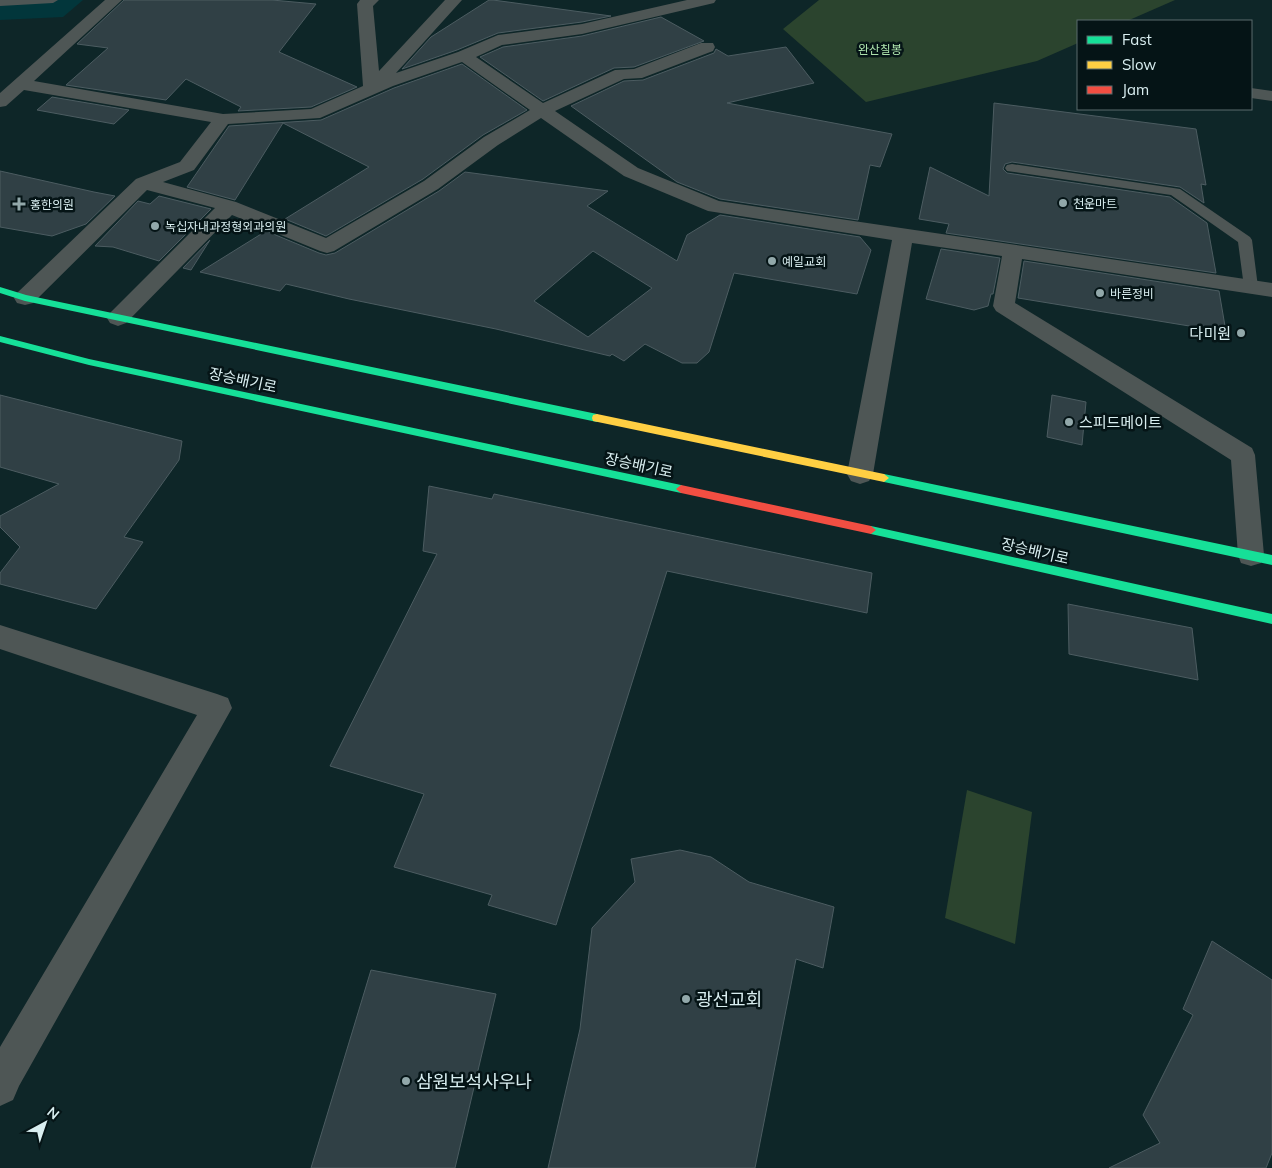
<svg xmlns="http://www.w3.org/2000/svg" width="1272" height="1168" font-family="Mulish,'Noto Sans KR',sans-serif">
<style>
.built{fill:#02363b}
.green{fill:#2b442e}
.building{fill:#304045;stroke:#4c5c61;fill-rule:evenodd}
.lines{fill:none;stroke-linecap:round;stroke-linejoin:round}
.lane{fill:#4e5655;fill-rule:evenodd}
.street{fill:#4e5655;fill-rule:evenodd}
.fast{fill:#16e098;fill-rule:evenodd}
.slow{fill:#ffcf43;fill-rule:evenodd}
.jam{fill:#f24e42;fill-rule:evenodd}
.poi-dot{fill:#92a8aa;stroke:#051416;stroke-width:2}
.labels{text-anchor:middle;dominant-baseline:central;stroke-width:5;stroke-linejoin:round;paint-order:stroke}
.far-park-label{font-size:12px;fill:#ade2ac;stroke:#051416}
.far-poi-label{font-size:12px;fill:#d9eef0;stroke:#051416;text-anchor:start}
.poi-label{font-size:15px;fill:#d9eef0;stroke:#051416;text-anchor:end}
.street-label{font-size:15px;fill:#d9eef0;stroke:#051416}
.near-poi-label{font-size:18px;fill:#d9eef0;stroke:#051416;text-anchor:start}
</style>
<rect width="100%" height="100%" fill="#0e2628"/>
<path class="built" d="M 0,0 L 83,0 L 63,17 L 0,20 Z"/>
<g class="green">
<path d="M 819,0 L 1175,0 L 1127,21 L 1078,21 L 1078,43 L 1037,61 L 866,102 L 783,29 Z"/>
<path d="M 967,790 L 1032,812 L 1015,944 L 945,918 Z"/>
</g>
<g class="building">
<path d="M 124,0 L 272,0 L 316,4 L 279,52 L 357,87 L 311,107 L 238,111 L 241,107 L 186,79 L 166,100 L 66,85 L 108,48 L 77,44 Z"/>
<path d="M 489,0 L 493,0 L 611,16 L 582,22 L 498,33 L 457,50 L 402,69 L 431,37 Z"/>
<path d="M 661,17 L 704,41 L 634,67 L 614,68 L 543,101 L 480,57 L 503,47 L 582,36 Z"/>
<path d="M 786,47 L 814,83 L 727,103 L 892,134 L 880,167 L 870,165 L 858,220 L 720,199 L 677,182 L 571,106 L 624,81 L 643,80 L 714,53 L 716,49 L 728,56 Z"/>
<path d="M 462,64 L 527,110 L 483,135 L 423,179 L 326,236 L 285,219 L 369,167 L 283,123 L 235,200 L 187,187 L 229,126 L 321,120 L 394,88 Z"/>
<path d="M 52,97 L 129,110 L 114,124 L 37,110 Z"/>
<path d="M 994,103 L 1196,129 L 1206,185 L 1201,184 L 1204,203 L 1180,187 L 1012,162 L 1005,164 L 1003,169 L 1007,173 L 1170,197 L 1207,223 L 1216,273 L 946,233 L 949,224 L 919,219 L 930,167 L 989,196 Z"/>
<path d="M 0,171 L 94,192 L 115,196 L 86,224 L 52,236 L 0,227 Z"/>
<path d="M 465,172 L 608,191 L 587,206 L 677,261 L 687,235 L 720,215 L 860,237 L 871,250 L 857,294 L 734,273 L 709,352 L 697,363 L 682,363 L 645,344 L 624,361 L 612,354 L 610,356 L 496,329 L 349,299 L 286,284 L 280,291 L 200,272 L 266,231 L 319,253 L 326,255 L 335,253 L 439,191 ZM 593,251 L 652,288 L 588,337 L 534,301 Z"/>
<path d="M 159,196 L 211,209 L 159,261 L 113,247 L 95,246 L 138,201 L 150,204 Z"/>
<path d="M 210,240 L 191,270 L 183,268 Z"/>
<path d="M 941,249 L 1000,258 L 993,294 L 991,294 L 988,306 L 974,310 L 926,299 Z"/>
<path d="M 1024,261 L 1219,291 L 1226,332 L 1018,298 Z"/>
<path d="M 0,395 L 182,441 L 179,460 L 124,537 L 143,542 L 96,609 L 0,584 L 0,573 L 20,547 L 0,527 L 0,516 L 59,484 L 0,467 Z"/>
<path d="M 1052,395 L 1086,402 L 1082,445 L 1047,437 Z"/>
<path d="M 429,486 L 492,499 L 494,494 L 872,573 L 867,613 L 667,571 L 556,925 L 488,905 L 492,895 L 394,867 L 424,794 L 330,766 L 437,554 L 423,551 Z"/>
<path d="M 1068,604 L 1192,628 L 1198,680 L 1069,654 Z"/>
<path d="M 680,850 L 711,857 L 749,882 L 834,907 L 823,968 L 796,959 L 755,1168 L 548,1168 L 580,1029 L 592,928 L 635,882 L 631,859 Z"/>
<path d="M 1212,941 L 1272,980 L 1272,1153 L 1266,1168 L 1109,1168 L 1160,1143 L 1143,1115 L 1193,1015 L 1183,1009 Z"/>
<path d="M 371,970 L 496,994 L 455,1168 L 311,1168 Z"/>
</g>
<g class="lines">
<g class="lane">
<path d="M 0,0 L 58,0 L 53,3 L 0,6 Z"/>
<path d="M 1012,164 L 1180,189 L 1250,237 L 1252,240 L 1258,287 L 1256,290 L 1246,290 L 1244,287 L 1238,242 L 1171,195 L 1007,171 L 1005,168 L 1007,165 Z"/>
</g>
<g class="street">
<path d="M 105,0 L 122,0 L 34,81 L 223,114 L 311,109 L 363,86 L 357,4 L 360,0 L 379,0 L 373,6 L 379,71 L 445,0 L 462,0 L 396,73 L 458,52 L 498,35 L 582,24 L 687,0 L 716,0 L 714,3 L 582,34 L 502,45 L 476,57 L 543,103 L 615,70 L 634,69 L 701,43 L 713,43 L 715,47 L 713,51 L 642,78 L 624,79 L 555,111 L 638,168 L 719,201 L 1272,283 L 1272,297 L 1022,259 L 1015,303 L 1252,448 L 1255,455 L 1264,555 L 1261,563 L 1251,566 L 1241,563 L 1238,555 L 1231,460 L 996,311 L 993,306 L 1002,256 L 912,243 L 873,474 L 869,481 L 860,484 L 851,481 L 847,474 L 892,240 L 708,211 L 624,176 L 541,118 L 498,145 L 438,189 L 334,251 L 327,253 L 320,251 L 232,215 L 126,323 L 118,326 L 110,323 L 107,318 L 110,313 L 215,208 L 147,190 L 33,303 L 25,305 L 17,303 L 14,298 L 17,293 L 136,179 L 180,162 L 211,122 L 24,90 L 6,106 L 0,107 L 0,93 ZM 462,62 L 530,110 L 484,137 L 424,181 L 326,238 L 236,202 L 163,182 L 194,170 L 228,124 L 320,118 L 393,86 Z"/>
<path d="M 1251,88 L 1272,91 L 1272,101 L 1251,98 Z"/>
<path d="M 0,625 L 217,694 L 228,698 L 232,708 L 19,1086 L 13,1100 L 0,1106 L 0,1047 L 197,715 L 0,649 Z"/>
</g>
<g class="fast">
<path d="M 0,287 L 26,295 L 597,414 L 602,418 L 597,422 L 25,301 L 0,293 Z"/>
<path d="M 0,336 L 89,359 L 681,485 L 686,489 L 681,493 L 89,365 L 0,342 Z"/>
<path d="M 884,474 L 1272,555 L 1272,565 L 884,482 L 879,478 Z"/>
<path d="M 871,526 L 1272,614 L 1272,624 L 871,534 L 866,530 Z"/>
</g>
<path class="slow" d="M 597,414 L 884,474 L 889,478 L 884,482 L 593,421 L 592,418 L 593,415 Z"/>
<path class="jam" d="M 681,485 L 871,526 L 876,530 L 871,534 L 681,493 L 676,489 Z"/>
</g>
<g class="poi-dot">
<circle cx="1063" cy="203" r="5"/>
<path d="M16.5 196.5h5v5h5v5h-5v5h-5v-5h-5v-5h5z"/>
<circle cx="155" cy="226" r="5"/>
<circle cx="772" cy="261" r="5"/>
<circle cx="1100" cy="293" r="5"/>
<circle cx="1241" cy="333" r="5"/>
<circle cx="1069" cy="422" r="5"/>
<circle cx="686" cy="999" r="5"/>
<circle cx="406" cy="1081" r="5"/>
</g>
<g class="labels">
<g class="far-park-label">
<text x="880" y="49">완산칠봉</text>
</g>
<g class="far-poi-label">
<text x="1073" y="203">천운마트</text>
<text x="30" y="204">홍한의원</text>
<text x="165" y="226">녹십자내과정형외과의원</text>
<text x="782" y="261">예일교회</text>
<text x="1110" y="293">바른정비</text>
</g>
<g class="poi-label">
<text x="1231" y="333">다미원</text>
<text x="1079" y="422" text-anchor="start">스피드메이트</text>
</g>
<g class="street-label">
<text transform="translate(243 380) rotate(12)">장승배기로</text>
<text transform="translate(639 465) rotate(12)">장승배기로</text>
<text transform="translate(1035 551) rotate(13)">장승배기로</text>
</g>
<g class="near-poi-label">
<text x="696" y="999">광선교회</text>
<text x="416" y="1081">삼원보석사우나</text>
</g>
</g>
<rect x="1077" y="20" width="175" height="90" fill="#051416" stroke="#5a6b6d"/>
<rect x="1087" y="36" width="25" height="8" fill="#16e098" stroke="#5a6b6d"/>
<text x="1122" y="45" font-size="15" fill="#d9eef0">Fast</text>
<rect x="1087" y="61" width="25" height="8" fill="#ffcf43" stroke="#5a6b6d"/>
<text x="1122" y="70" font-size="15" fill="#d9eef0">Slow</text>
<rect x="1087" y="86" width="25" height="8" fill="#f24e42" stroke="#5a6b6d"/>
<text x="1122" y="95" font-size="15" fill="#d9eef0">Jam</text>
<g transform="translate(45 1123) rotate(40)" stroke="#051416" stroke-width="4" paint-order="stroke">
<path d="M0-4L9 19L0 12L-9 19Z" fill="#d9eef0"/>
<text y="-8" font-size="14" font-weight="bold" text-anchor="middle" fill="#d9eef0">N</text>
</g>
</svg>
